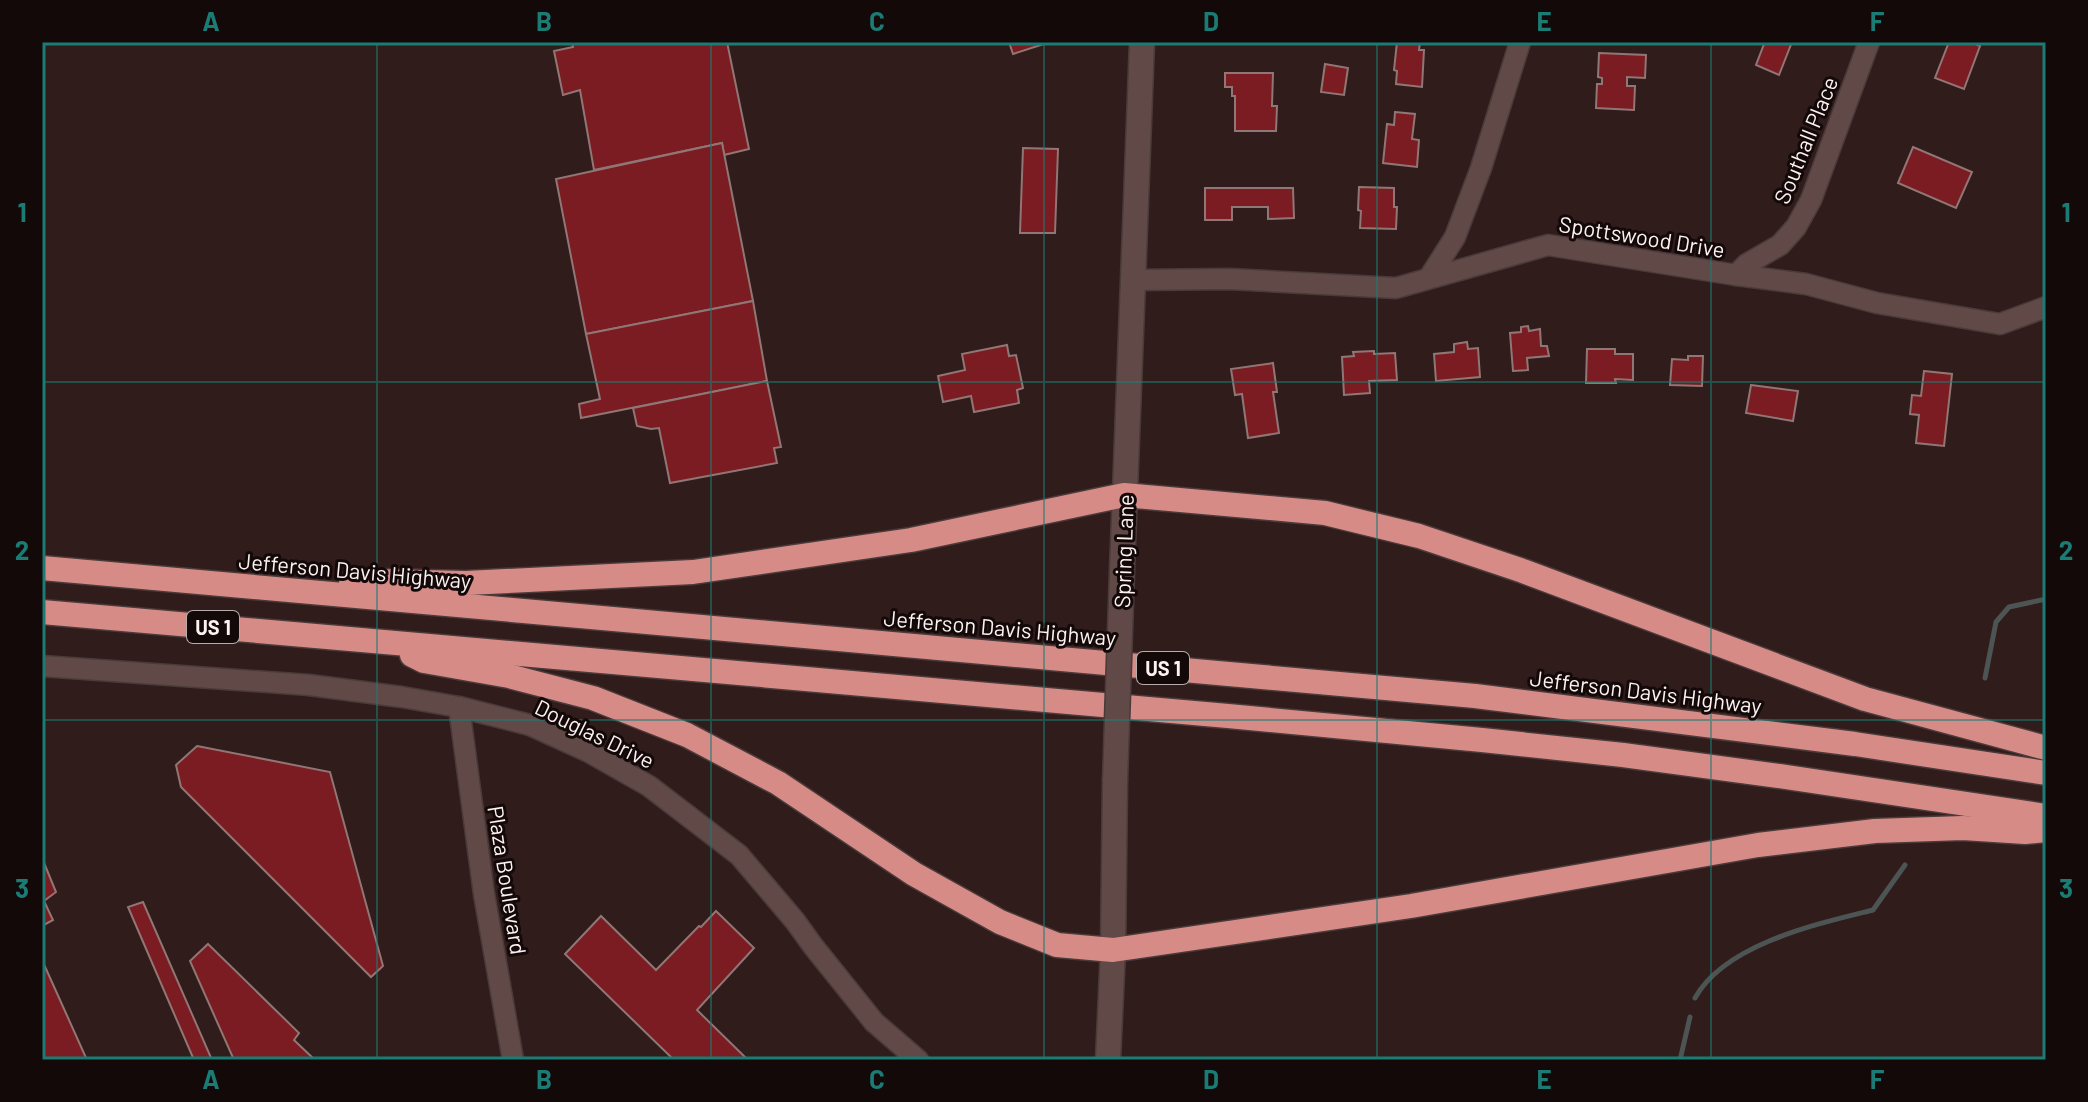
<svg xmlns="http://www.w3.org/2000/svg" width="2088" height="1102" font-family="Barlow,sans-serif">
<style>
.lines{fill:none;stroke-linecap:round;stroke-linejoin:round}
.stream{stroke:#4d5454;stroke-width:5}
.building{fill:#7a1c21;stroke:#907674;stroke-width:2}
.street-casing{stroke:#4a3a3a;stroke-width:23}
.secondary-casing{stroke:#4a3a3a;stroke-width:27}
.highway-casing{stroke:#4a3a3a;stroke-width:27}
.street{stroke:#604947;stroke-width:20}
.secondary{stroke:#604947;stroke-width:24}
.highway{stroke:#d68b87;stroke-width:24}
.secondary-bridge-casing{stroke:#4a3a3a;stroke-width:27;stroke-linecap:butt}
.secondary-bridge{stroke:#604947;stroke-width:24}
.grid{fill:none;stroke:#1b7c75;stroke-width:2;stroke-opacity:0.55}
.labels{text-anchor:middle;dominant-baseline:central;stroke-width:6;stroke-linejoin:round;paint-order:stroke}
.shield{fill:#120908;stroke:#b6acab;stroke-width:2}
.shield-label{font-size:20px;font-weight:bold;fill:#fdf2f1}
.street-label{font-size:22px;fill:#fdf2f1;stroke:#120908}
.neatline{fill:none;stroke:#1b7c75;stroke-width:3}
.grid-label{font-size:26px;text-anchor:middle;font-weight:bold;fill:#1b7c75}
</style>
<rect width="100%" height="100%" fill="#301c1b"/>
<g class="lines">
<g class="stream">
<path d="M 1985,678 L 1996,622 L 2009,607 L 2046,599"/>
<path d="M 1695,998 C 1725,944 1817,924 1873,910 L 1905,865"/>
<path d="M 1680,1060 L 1690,1017"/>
</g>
</g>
<g class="building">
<path d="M 572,42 L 727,42 L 749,149 L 724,155 L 722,143 L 594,170 L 580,90 L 563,95 L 554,51 L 573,47 Z"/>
<path d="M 1009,42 L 1050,42 L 1013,54 Z"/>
<path d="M 1397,42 L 1420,42 L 1419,50 L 1424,50 L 1422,87 L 1396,84 L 1397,71 L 1394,70 Z"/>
<path d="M 1759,42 L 1792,42 L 1779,75 L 1756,65 L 1764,44 Z"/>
<path d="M 1949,42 L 1971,42 L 1980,46 L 1964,89 L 1935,78 Z"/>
<path d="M 1599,53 L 1646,55 L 1645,78 L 1627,77 L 1627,86 L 1635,86 L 1634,110 L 1596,108 L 1597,84 L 1602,84 L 1602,78 L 1598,77 Z"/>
<path d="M 1325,64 L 1348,68 L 1344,95 L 1321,92 Z"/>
<path d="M 1225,73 L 1273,73 L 1272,106 L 1277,106 L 1276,131 L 1235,131 L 1235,96 L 1232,96 L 1232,87 L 1225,87 Z"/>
<path d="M 1395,112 L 1415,114 L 1412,139 L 1419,140 L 1417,167 L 1383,163 L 1387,124 L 1394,125 Z"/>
<path d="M 722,143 L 753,301 L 586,334 L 556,179 Z"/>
<path d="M 1913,147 L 1972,172 L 1956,208 L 1898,183 Z"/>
<path d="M 1023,148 L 1058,149 L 1055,233 L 1020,233 Z"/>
<path d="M 1359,187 L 1394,188 L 1394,207 L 1397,207 L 1396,229 L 1360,228 L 1361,211 L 1358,210 Z"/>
<path d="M 1205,188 L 1293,188 L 1294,218 L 1268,219 L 1268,207 L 1232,207 L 1232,220 L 1205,220 Z"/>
<path d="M 753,301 L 767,381 L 581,418 L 579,404 L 600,399 L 586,334 Z"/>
<path d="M 1528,326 L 1529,331 L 1540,329 L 1541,346 L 1547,346 L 1549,356 L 1527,358 L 1528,370 L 1513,371 L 1510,333 L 1521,332 L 1521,327 Z"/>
<path d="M 1467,342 L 1468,349 L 1478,348 L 1480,377 L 1436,381 L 1434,354 L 1454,352 L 1454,344 Z"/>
<path d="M 1007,345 L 1009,356 L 1016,355 L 1023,388 L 1017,390 L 1019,403 L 974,412 L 971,396 L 943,402 L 938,376 L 965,370 L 962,354 Z"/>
<path d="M 1587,349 L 1615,349 L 1615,354 L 1633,354 L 1633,380 L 1615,379 L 1616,383 L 1586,383 Z"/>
<path d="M 1374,351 L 1374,354 L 1395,353 L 1397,380 L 1369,381 L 1370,393 L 1344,395 L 1342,357 L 1354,356 L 1353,352 Z"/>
<path d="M 1688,356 L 1703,356 L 1702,386 L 1670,385 L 1672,359 L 1688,360 Z"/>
<path d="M 1273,363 L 1277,392 L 1273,392 L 1279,433 L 1248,438 L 1242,394 L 1235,395 L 1231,369 Z"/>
<path d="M 1924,371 L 1952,374 L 1944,446 L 1916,443 L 1919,415 L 1910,414 L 1912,395 L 1921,396 Z"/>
<path d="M 767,381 L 781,447 L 774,448 L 777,463 L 670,483 L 659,428 L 651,429 L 637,426 L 633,408 Z"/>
<path d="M 1751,385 L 1798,391 L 1793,421 L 1746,413 Z"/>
<path d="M 197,746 L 330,772 L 383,966 L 371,977 L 181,787 L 176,765 Z"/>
<path d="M 42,858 L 56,892 L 44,901 L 53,920 L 42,926 Z"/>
<path d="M 143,902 L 212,1060 L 194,1060 L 128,907 Z"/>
<path d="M 716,911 L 754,948 L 697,1010 L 748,1060 L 674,1060 L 565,954 L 601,916 L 656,970 L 699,926 L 701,927 Z"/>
<path d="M 208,944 L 299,1033 L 294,1040 L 315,1060 L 234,1060 L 190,961 Z"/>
<path d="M 42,960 L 87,1060 L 42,1060 Z"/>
</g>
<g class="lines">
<g class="street-casing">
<g id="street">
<path d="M 1736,275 L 1747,264 L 1780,245 L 1796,227 L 1811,200 L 1869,42"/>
<path d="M 1429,278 L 1455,237 L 1481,168 L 1520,42"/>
<path d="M 1133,280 L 1230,279 L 1396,288 L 1548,245 L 1736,275 L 1806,284 L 1877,303 L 2000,324 L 2046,307"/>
<path d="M 42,666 L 309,685 L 402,697 L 459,707 L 530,725 L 589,752 L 649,786 L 739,855 L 795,921 L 813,946 L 874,1022 L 918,1060"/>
<path d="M 459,707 L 484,894 L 513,1060"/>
</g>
</g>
<g class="secondary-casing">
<g id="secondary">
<path d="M 1122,571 L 1142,42"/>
<path d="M 1108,1060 L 1113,950 L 1115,781"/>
</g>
</g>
<g class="highway-casing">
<g id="highway">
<path d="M 42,568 L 1475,696 L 1855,744 L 2046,773"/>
<path d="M 351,583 L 376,581 L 466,583 L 693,572 L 911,540 L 1124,495 L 1325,513 L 1419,536 L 1523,571 L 1865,699 L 2046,748"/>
<path d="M 42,612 L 1228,716 L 1482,740 L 1623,755 L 1779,776 L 2046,816"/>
<path d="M 412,655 L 424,661 L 509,676 L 593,698 L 687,735 L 778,783 L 914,874 L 1000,922 L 1057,945 L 1113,950 L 1411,906 L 1758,845 L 1875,831 L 1963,828 L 2025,832 L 2046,830"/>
</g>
</g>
<use href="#street" class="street"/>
<use href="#secondary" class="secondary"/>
<use href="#highway" class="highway"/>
<g class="secondary-bridge-casing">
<path id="secondary-bridge" d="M 1115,781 L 1122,571"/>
</g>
<use href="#secondary-bridge" class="secondary-bridge"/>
</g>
<path class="grid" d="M 377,42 L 377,1060M 711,42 L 711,1060M 1044,42 L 1044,1060M 1377,42 L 1377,1060M 1711,42 L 1711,1060M 42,382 L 2046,382M 42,720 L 2046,720"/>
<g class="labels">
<g class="shield">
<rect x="187" y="611" width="52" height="32" rx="6"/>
<rect x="1137" y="652" width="52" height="32" rx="6"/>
</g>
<g class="shield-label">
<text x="213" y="627">US 1</text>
<text x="1163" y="668">US 1</text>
</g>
<g class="street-label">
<text transform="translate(1805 140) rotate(-68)">Southall Place</text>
<text transform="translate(1642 236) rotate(9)">Spottswood Drive</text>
<text transform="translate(1123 551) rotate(-88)">Spring Lane</text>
<text transform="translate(355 570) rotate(5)">Jefferson Davis Highway</text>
<text transform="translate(1000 627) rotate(5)">Jefferson Davis Highway</text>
<text transform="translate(1646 691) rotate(7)">Jefferson Davis Highway</text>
<text transform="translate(595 733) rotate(26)">Douglas Drive</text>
<text transform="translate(508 880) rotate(81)">Plaza Boulevard</text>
</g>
</g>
<rect width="2088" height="1102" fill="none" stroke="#120908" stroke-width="88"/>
<rect x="44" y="44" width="2000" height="1014" class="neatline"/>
<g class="grid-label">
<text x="211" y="31">A</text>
<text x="544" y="31">B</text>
<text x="877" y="31">C</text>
<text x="1211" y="31">D</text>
<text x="1544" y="31">E</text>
<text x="1877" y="31">F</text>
<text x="22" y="222">1</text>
<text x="2066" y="222">1</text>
<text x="22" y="560">2</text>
<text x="2066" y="560">2</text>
<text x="22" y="898">3</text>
<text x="2066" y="898">3</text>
<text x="211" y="1089">A</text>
<text x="544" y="1089">B</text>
<text x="877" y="1089">C</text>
<text x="1211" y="1089">D</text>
<text x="1544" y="1089">E</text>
<text x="1877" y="1089">F</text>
</g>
</svg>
